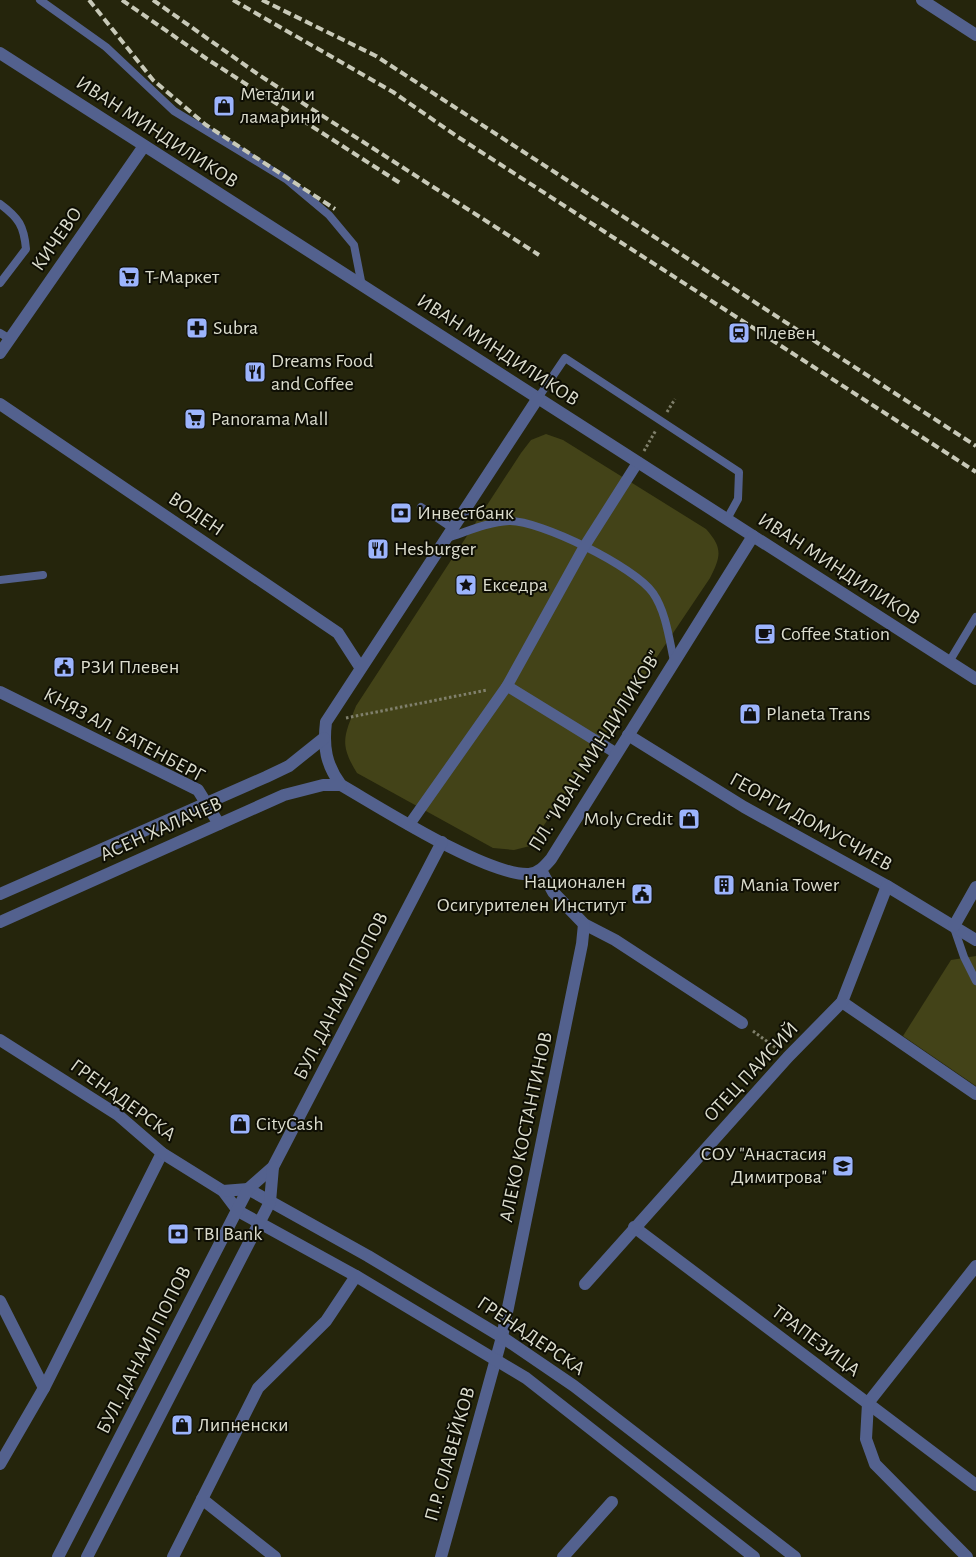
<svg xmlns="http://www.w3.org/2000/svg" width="976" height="1557" font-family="'Alegreya Sans',sans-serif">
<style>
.green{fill:#434318}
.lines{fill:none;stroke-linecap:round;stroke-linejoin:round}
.path{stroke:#80806c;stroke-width:3;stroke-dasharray:2.5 2.5;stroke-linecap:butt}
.service{stroke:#53618e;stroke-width:8}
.pedestrian{stroke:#53618e;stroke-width:11}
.minor{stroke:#53618e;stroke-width:12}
.tertiary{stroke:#53618e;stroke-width:12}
.rail{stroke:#c8c9b8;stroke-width:4;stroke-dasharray:8 4;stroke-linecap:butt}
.labels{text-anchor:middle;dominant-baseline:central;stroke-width:4;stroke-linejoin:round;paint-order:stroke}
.poi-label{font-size:20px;fill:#dbdccd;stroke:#0e0e04;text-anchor:start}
.street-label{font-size:20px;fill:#dbdccd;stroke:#0e0e04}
</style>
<rect width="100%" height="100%" fill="#25250c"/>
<g class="green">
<path d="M 546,434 L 563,440 L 706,529 C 723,548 721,556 710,578 L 530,846 L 514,850 L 493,848 L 357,773 C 339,744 344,736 356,706 L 521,453 L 531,440 Z"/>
<path d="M 976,956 L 976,1086 L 903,1036 L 951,960 Z"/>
</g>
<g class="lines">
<g class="path">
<path d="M 667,412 L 675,399"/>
<path d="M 644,451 L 656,430"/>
<path d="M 346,718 L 487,690"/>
<path d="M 753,1031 L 776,1048"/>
</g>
<g class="service">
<path d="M 40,0 L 106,47 L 174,111 L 286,179 L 329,215 L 354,245 L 362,286"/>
<path d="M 0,204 C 19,218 24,226 26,249 L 0,283"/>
<path d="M 0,333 L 10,339"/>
<path d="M 538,398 L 565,358 L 739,472 L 738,499 L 727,519"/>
<path d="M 421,507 L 452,528"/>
<path d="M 447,538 C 466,532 488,522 509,521 C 540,520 635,567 653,593 C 666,612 669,638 674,661"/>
<path d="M 0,580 L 43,575"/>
<path d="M 949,662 L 976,617"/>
<path d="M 954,928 L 964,957 L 976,981"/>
</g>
<g class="pedestrian">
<path d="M 507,686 L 616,753"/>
<path d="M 409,825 L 507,686 L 584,547 L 638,462"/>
</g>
<g class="minor">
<path d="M 922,0 L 976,35"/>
<path d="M 0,353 L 144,146"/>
<path d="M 0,404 L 338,633 L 360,667"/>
<path d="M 0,692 L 198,790 L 219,824"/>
<path d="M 628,735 L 744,807 L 887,886 L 976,940"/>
<path d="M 541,870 L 553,892 L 584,924 L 615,940 L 742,1023"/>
<path d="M 954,926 L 976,887"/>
<path d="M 842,1002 L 976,1094"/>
<path d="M 634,1227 L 976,1485"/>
<path d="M 585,1284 L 788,1057 L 842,1002 L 887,886"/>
<path d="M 0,1301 L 44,1388"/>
<path d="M 0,1464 L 44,1388 L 162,1153"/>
<path d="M 202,1499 L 275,1557"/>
<path d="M 173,1557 L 258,1388 L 326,1321 L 356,1276"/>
<path d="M 441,1557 L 502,1337 L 582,944 L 584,924"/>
<path d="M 563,1557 L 612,1502"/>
<path d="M 967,1557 L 875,1464 L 866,1439 L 868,1403 L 976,1266"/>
</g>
<g class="tertiary">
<path d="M 0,53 L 976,679"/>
<path d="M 538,398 L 326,722 C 323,747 326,765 341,785 C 381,808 487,876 529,874 C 539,873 545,866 551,859 L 753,536"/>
<path d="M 0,894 L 266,777 L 289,766 L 324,738"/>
<path d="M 0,922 L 284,795 L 323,785 L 341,785"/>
<path d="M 0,1040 L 118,1115 L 162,1153 L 223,1191 L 238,1211 L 356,1276 L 526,1378 L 754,1557"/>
<path d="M 223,1191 L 248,1189 L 368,1256 L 502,1337 L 574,1386 L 795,1557"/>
<path d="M 58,1557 L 248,1189 L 273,1167 L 442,842"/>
<path d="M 87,1557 L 270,1202 L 273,1167"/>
</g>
<g class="rail">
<path d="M 89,0 L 153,80 L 206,125 L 335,209"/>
<path d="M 122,0 L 207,59 L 400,183"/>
<path d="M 153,0 L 259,75 L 539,255"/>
<path d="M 233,0 L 393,92 L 458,137 L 976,472"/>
<path d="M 262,0 L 376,56 L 976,446"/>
</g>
</g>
<defs>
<g id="shop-square" transform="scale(1.125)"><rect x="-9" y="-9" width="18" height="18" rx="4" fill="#9cb4fd" stroke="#0e0e04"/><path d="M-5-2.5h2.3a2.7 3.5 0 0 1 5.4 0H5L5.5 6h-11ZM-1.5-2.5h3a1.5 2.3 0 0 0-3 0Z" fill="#111"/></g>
<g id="supermarket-square" transform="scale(1.125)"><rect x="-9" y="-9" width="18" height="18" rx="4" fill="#9cb4fd" stroke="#0e0e04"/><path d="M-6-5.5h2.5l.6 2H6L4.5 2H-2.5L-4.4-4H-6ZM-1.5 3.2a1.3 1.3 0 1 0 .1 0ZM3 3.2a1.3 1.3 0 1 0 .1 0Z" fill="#111"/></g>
<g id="pharmacy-square" transform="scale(1.125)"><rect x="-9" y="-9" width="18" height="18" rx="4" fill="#9cb4fd" stroke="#0e0e04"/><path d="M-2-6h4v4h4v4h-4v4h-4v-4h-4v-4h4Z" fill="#111"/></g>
<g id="station-square" transform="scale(1.125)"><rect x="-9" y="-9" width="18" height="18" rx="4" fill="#9cb4fd" stroke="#0e0e04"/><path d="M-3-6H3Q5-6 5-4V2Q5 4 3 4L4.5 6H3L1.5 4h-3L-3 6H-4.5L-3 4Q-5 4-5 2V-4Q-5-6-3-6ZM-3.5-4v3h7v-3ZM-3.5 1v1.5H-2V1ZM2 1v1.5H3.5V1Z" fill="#111"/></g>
<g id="restaurant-square" transform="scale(1.125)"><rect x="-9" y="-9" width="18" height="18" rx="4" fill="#9cb4fd" stroke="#0e0e04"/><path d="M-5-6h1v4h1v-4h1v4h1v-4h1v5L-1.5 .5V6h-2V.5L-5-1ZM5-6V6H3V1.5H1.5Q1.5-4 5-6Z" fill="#111"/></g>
<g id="bank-square" transform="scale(1.125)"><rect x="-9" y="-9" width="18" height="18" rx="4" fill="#9cb4fd" stroke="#0e0e04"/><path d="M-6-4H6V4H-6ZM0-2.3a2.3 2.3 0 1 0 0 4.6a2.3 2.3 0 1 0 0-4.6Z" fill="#111"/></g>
<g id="sight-square" transform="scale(1.125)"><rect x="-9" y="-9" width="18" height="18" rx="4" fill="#9cb4fd" stroke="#0e0e04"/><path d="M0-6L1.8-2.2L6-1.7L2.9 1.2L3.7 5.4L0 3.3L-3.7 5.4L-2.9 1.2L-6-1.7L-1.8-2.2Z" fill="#111"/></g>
<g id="cafe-square" transform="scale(1.125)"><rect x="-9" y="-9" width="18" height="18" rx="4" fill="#9cb4fd" stroke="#0e0e04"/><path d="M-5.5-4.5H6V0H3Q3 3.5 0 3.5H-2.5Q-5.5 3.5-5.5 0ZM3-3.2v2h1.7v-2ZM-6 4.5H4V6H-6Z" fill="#111"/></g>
<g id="civic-square" transform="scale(1.125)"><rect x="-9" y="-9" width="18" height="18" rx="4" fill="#9cb4fd" stroke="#0e0e04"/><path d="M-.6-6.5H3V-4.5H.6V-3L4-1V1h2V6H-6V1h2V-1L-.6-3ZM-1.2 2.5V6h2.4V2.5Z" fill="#111"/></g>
<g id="building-square" transform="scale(1.125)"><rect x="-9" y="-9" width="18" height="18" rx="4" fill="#9cb4fd" stroke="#0e0e04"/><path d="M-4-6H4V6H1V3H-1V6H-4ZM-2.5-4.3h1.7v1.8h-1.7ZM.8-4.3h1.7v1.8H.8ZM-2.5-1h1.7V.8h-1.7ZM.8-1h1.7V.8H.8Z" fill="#111"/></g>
<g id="school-square" transform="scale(1.125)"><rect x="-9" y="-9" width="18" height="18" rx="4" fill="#9cb4fd" stroke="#0e0e04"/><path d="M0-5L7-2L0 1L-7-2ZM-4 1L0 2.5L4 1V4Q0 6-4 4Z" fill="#111"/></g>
</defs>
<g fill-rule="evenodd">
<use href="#shop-square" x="224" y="106"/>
<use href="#supermarket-square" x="129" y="277"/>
<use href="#pharmacy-square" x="197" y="328"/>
<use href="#station-square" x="739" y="333"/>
<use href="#restaurant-square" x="255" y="372"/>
<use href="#supermarket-square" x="195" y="419"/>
<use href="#bank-square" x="401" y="513"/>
<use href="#restaurant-square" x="378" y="549"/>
<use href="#sight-square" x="466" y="585"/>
<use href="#cafe-square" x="765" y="634"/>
<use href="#civic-square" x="64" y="667"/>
<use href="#shop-square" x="750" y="714"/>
<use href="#shop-square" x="689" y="819"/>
<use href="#building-square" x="724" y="885"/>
<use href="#civic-square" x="642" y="894"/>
<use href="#shop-square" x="240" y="1124"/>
<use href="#school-square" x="843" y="1166"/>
<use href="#bank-square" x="178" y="1234"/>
<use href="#shop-square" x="182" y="1425"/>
</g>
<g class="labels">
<g class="poi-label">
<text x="240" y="94">Метали и<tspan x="240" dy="23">ламарини</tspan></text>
<text x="145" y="277">Т-Маркет</text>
<text x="213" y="328">Subra</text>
<text x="755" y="333">Плевен</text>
<text x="271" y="361">Dreams Food<tspan x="271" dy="23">and Coffee</tspan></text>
<text x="211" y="419">Panorama Mall</text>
<text x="417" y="513">Инвестбанк</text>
<text x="394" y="549">Hesburger</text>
<text x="482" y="585">Екседра</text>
<text x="781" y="634">Coffee Station</text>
<text x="80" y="667">РЗИ Плевен</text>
<text x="766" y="714">Planeta Trans</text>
<text x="673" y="819" text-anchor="end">Moly Credit</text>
<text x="626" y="882" text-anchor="end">Национален<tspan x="626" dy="23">Осигурителен Институт</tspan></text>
<text x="740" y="885">Mania Tower</text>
<text x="256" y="1124">CityCash</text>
<text x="827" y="1154" text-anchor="end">СОУ "Анастасия<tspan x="827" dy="23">Димитрова"</tspan></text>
<text x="194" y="1234">TBI Bank</text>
<text x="198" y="1425">Липненски</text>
</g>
<g class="street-label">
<text transform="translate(157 132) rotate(33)">ИВАН МИНДИЛИКОВ</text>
<text transform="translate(57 239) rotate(-55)">КИЧЕВО</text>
<text transform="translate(498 350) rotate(33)">ИВАН МИНДИЛИКОВ</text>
<text transform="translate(196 514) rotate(34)">ВОДЕН</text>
<text transform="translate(839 569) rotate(33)">ИВАН МИНДИЛИКОВ</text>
<text transform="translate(124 735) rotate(28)">КНЯЗ АЛ. БАТЕНБЕРГ</text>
<text transform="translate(595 751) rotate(-58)">ПЛ. "ИВАН МИНДИЛИКОВ"</text>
<text transform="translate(811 822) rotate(29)">ГЕОРГИ ДОМУСЧИЕВ</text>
<text transform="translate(161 829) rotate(-24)">АСЕН ХАЛАЧЕВ</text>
<text transform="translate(341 996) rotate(-63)">БУЛ. ДАНАИЛ ПОПОВ</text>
<text transform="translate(751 1072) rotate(-47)">ОТЕЦ ПАИСИЙ</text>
<text transform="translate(123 1100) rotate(36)">ГРЕНАДЕРСКА</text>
<text transform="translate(526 1127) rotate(-78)">АЛЕКО КОСТАНТИНОВ</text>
<text transform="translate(531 1336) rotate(34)">ГРЕНАДЕРСКА</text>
<text transform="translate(816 1341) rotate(37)">ТРАПЕЗИЦА</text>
<text transform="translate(144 1350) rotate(-63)">БУЛ. ДАНАИЛ ПОПОВ</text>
<text transform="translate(450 1454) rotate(-74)">П.Р. СЛАВЕЙКОВ</text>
</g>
</g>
</svg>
